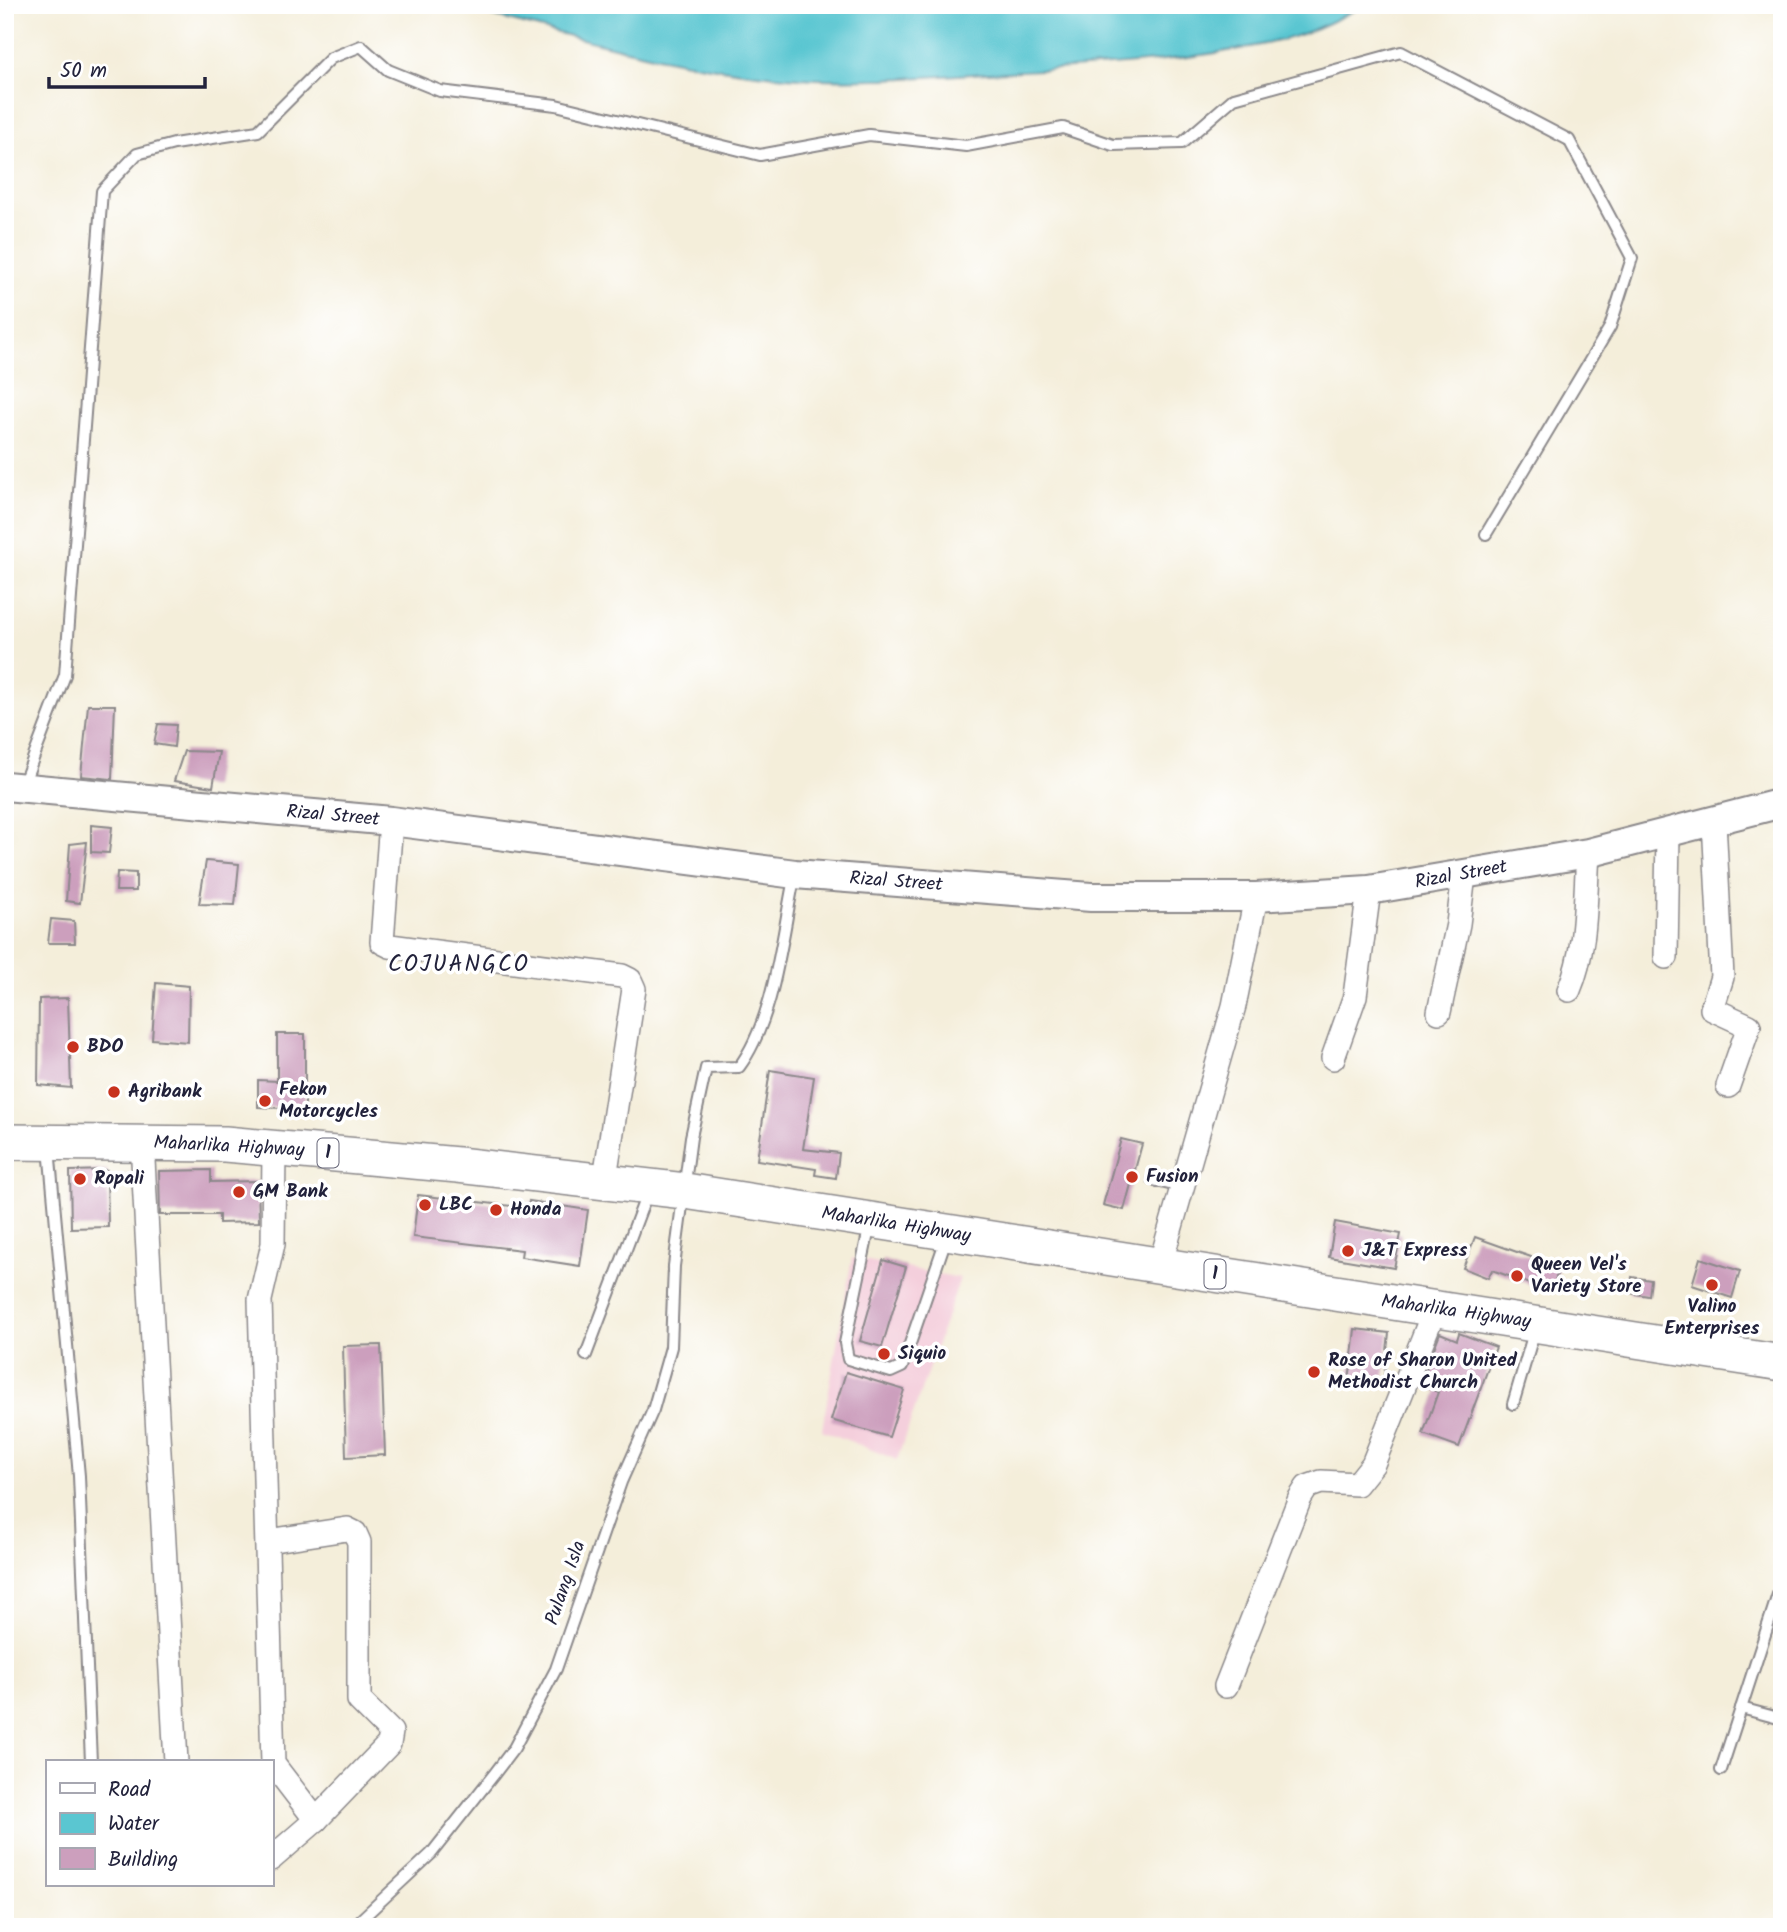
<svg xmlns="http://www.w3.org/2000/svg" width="1787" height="1932" font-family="Kalam,sans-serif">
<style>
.built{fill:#f4cfdc}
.water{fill:#5ac6d1;stroke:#3e7486;stroke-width:2}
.building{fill:#cc9fbd}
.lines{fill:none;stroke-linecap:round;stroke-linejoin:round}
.service-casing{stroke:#8b888a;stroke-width:14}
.minor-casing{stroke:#8b888a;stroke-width:26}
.tertiary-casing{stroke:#8b888a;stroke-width:32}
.primary-casing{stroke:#8b888a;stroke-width:38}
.service{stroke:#fff;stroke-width:10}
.minor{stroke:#fff;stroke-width:23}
.tertiary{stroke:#fff;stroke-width:28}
.primary{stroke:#fff;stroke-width:35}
.poi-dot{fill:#c8321e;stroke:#fff;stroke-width:2.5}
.labels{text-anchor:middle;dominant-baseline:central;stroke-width:7;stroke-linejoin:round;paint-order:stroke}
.shield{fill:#fff;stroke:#646476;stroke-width:2}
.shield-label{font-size:18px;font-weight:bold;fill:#22223b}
.street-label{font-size:19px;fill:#22223b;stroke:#fff}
.poi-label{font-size:19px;font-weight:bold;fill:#22223b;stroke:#fff;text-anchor:start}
.quarter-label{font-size:23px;letter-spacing:2px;fill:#22223b;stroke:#fff}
</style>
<rect width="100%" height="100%" fill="#fff"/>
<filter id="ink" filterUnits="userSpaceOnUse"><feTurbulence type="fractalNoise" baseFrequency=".0143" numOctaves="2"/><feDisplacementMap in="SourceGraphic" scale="14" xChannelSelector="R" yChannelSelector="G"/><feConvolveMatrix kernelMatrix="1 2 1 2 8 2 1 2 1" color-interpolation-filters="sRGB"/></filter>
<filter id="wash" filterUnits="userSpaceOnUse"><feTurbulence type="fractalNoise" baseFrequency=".00686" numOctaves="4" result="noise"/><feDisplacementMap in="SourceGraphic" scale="28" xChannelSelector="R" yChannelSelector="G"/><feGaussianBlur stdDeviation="1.57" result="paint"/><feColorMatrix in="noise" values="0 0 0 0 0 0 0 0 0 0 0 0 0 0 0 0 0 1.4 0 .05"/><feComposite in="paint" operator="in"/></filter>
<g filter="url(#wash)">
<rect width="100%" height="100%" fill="#f4eeda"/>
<path class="built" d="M 852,1258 L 960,1278 L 897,1460 L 822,1430 Z"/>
<path class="water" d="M 450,5 L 1365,5 C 1339,18 1311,33 1282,40 C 1192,62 1081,68 987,73 C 923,77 851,83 786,77 C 672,67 561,33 450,5 Z"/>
<g id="blocks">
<g class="building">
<path d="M 88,705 L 115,705 L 112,779 L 81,776 Z"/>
<path d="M 158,724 L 176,725 L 174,747 L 154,744 Z"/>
<path d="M 184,751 L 219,752 L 213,787 L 174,781 Z"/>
<path d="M 91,825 L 112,827 L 109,853 L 91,852 Z"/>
<path d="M 87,842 L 80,903 L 66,901 L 70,844 Z"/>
<path d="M 206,861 L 239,864 L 235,905 L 199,904 Z"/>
<path d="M 117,872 L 136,873 L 136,891 L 116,891 Z"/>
<path d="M 51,919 L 74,921 L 75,943 L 48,943 Z"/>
<path d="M 156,983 L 189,986 L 188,1042 L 152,1039 Z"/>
<path d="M 68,998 L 71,1088 L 38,1085 L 39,999 Z"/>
<path d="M 277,1034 L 305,1034 L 305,1109 L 258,1107 L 258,1080 L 277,1081 Z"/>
<path d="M 770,1070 L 814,1077 L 803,1149 L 839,1153 L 836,1178 L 815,1175 L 816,1169 L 757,1160 Z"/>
<path d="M 1121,1139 L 1142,1144 L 1124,1210 L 1103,1205 Z"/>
<path d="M 107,1170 L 108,1227 L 71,1228 L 70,1171 Z"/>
<path d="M 211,1170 L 211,1182 L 258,1181 L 259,1222 L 219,1223 L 219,1215 L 160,1215 L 159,1171 Z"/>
<path d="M 418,1195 L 528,1208 L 529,1201 L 588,1210 L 580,1266 L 521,1257 L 522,1250 L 413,1237 Z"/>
<path d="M 1335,1222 L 1401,1234 L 1394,1268 L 1329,1257 Z"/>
<path d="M 1475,1237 L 1559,1267 L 1552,1292 L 1492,1270 L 1488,1278 L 1463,1268 Z"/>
<path d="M 1700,1258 L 1740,1271 L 1732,1298 L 1692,1285 Z"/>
<path d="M 883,1260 L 906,1267 L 882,1347 L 860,1341 Z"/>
<path d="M 1632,1277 L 1651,1280 L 1649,1296 L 1629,1293 Z"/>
<path d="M 1355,1329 L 1389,1333 L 1383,1386 L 1349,1382 Z"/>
<path d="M 1440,1333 L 1457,1340 L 1459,1333 L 1496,1347 L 1459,1447 L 1423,1434 L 1438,1392 L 1420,1385 Z"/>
<path d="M 381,1345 L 385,1455 L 346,1457 L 343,1346 Z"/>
<path d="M 846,1372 L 904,1390 L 889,1437 L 831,1420 Z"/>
</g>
</g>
</g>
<g filter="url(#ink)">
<use href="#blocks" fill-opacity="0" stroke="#8b888a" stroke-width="2"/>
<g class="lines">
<g class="service-casing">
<g id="service">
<path d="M 23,785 L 65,675 L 102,191 L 137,154 L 174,144 L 258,131 L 331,58 L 361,46 L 388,70 L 440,91 L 556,105 L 760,155 L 869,135 L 966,146 L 1063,128 L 1113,145 L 1182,143 L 1234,98 L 1401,52 L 1569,140 L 1632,258 L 1610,327 L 1486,534"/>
<path d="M 49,1148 L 79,1476 L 91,1762"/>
<path d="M 1153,1180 L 1181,1187"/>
<path d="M 870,1224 L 845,1343 L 848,1359 L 891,1372 L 902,1367 L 947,1236"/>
<path d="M 586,1355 L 648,1191"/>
<path d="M 1513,1404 L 1535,1329"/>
<path d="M 1741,1708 L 1782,1719"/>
<path d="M 1721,1770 L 1782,1582"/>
<path d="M 353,1927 L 431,1854 L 495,1773 L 514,1748 L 556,1669 L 621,1482 L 653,1410 L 671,1347 L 674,1266 L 691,1137 L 706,1068 L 739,1067 C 775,1019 782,934 795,874"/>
</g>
</g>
<g class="minor-casing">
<g id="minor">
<path d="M 391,821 L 382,942 L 390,946 L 622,976 L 630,980 L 634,989 L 604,1184"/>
<path d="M 1714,821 L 1722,977 L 1712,1009 L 1749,1026 L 1728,1086"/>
<path d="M 1666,957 L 1668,833"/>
<path d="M 1569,990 C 1587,948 1585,898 1588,853"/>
<path d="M 1439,1012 L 1458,924 L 1464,875"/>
<path d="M 1333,1058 L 1355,996 L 1369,890"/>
<path d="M 142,1142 L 176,1762"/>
<path d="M 274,1149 L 273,1244 L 260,1300 L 273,1764 L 316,1820"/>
<path d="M 1160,1265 L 1234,1006 L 1256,897"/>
<path d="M 268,1541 L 347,1529 L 355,1533 L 359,1542 L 359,1700 L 391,1732 L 389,1744 L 316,1820 L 271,1859"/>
<path d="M 1226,1686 L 1300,1498 L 1307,1487 L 1321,1482 L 1357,1484 L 1373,1464 L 1434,1311"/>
</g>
</g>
<g class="tertiary-casing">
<path id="tertiary" d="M 5,786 L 391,821 L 795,874 L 1091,897 L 1256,897 L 1369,890 L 1588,853 L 1782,803"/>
</g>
<g class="primary-casing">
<path id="primary" d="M 5,1142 L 225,1144 L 458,1165 L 685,1191 L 1782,1363"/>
</g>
<use href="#service" class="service"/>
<use href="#minor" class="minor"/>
<use href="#tertiary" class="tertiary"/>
<use href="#primary" class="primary"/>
</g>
</g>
<g class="poi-dot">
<circle cx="73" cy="1047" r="7"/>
<circle cx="114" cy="1092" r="7"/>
<circle cx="265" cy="1101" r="7"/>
<circle cx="1132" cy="1177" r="7"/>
<circle cx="80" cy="1179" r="7"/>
<circle cx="239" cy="1192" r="7"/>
<circle cx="425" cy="1205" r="7"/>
<circle cx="496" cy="1210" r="7"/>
<circle cx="1348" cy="1251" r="7"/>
<circle cx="1517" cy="1276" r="7"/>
<circle cx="1712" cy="1285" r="7"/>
<circle cx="884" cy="1354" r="7"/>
<circle cx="1314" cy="1372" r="7"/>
</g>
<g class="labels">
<g class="shield">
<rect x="317.5" y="1138.5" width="21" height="29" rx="5"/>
<rect x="1204.5" y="1259.5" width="21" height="29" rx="5"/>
</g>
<g class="shield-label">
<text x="328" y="1153">1</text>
<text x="1215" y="1274">1</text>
</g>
<g class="street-label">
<text transform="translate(333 816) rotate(5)">Rizal Street</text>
<text transform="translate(1461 875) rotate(-10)">Rizal Street</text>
<text transform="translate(896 882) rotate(4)">Rizal Street</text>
<text transform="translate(229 1147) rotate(3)">Maharlika Highway</text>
<text transform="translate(896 1225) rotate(9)">Maharlika Highway</text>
<text transform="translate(1456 1312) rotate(8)">Maharlika Highway</text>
<text transform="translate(566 1583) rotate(-71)">Pulang Isla</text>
</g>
<g class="poi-label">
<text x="87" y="1047">BDO</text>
<text x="279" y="1090">Fekon<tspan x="279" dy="22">Motorcycles</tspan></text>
<text x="128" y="1092">Agribank</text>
<text x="1146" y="1177">Fusion</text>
<text x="94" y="1179">Ropali</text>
<text x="253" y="1192">GM Bank</text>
<text x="439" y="1205">LBC</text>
<text x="510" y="1210">Honda</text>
<text x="1362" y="1251">J&amp;T Express</text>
<text x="1531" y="1265">Queen Vel's<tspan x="1531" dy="22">Variety Store</tspan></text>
<text x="1712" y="1307" text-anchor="middle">Valino<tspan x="1712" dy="22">Enterprises</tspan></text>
<text x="898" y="1354">Siquio</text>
<text x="1328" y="1361">Rose of Sharon United<tspan x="1328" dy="22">Methodist Church</tspan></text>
</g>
<g class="quarter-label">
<text x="459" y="965">COJUANGCO</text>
</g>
</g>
<rect width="1787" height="1932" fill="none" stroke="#fff" stroke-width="28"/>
<rect x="46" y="1760" width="228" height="126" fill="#ffffff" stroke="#a7a7b1" stroke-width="2"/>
<rect x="60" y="1783" width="35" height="10" fill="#ffffff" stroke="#a7a7b1" stroke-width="2"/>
<text x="108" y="1796" font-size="21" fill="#22223b">Road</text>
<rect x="60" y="1813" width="35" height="21" fill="#5ac6d1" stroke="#a7a7b1" stroke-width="2"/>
<text x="108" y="1830" font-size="21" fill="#22223b">Water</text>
<rect x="60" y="1848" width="35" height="21" fill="#cc9fbd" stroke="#a7a7b1" stroke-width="2"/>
<text x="108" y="1866" font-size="21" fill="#22223b">Building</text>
<path d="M49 77v10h156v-10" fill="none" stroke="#22223b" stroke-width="3.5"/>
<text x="60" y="77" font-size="21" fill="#22223b" stroke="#ffffff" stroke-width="5" paint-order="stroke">50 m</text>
</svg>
